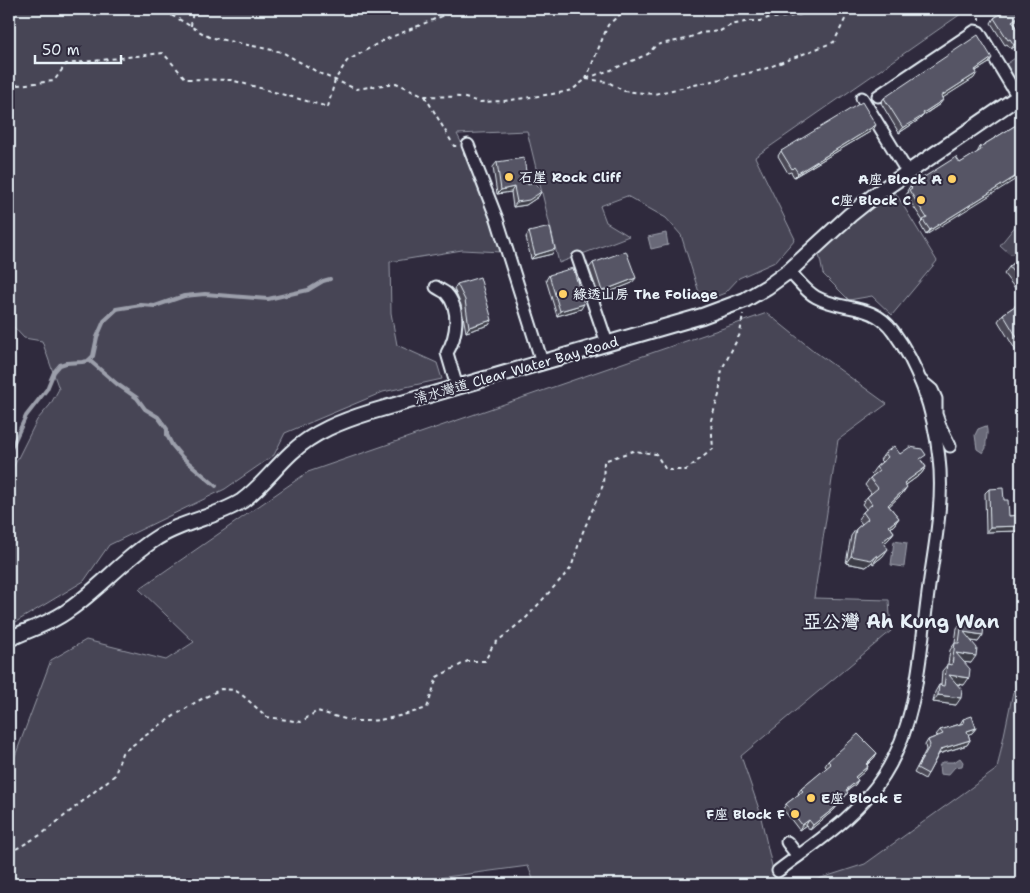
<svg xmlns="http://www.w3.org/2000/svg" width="1030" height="893" font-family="'Shantell Sans','LXGW WenKai TC',sans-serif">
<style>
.green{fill:#464455;stroke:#979aa6}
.water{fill:#696978;stroke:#9c9fab}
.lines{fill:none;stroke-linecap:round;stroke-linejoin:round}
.stream{stroke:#9c9fab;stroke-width:4}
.minor-casing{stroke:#e8f1f8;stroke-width:15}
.major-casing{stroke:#e8f1f8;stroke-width:18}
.path{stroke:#e8f1f8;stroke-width:2;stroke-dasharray:4 4;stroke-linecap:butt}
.minor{stroke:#2f2a3d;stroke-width:11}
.major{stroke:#2f2a3d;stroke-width:14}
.wall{fill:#4b4957;stroke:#e8f1f8}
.shaded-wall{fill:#3d3c47;stroke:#e8f1f8}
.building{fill:#575565;stroke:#e8f1f8}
.poi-dot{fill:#ffd166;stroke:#2f2a3d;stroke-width:2}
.labels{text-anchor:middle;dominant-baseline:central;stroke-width:4;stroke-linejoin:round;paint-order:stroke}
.poi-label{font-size:14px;font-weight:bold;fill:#e8f1f8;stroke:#2f2a3d;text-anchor:start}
.street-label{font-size:14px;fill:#e8f1f8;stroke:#2f2a3d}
.district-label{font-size:19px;font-weight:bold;fill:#e8f1f8;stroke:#2f2a3d}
</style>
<rect width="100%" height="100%" fill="#2f2a3d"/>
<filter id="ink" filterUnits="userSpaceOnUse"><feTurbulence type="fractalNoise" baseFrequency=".02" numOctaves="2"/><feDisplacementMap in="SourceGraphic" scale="10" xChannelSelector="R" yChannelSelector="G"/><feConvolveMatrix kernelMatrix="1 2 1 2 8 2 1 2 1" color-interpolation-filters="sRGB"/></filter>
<g filter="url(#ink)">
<g class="green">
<path d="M 9,9 L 968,9 L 755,157 L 795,239 L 775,262 L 739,278 L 725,293 L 702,302 L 681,235 L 666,218 L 627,196 L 600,206 L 606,222 L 629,236 L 559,263 L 527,131 L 457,134 L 477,174 L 502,252 L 462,250 L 390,262 L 391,313 L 397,345 L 437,363 L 442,379 L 383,392 L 285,433 L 274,455 L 225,489 L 109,545 L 84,581 L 9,626 L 9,476 L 37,420 L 50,405 L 59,389 L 42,341 L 24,338 L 9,322 Z"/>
<path d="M 1021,54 L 1021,74 L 1013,79 L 1005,65 Z"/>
<path d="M 895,192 L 937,261 L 892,315 L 872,296 L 849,300 L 823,274 L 819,254 L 854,221 Z"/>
<path d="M 1021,219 L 1021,255 L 1010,254 L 1000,245 Z"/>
<path d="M 767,313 L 814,351 L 887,404 L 838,440 L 814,598 L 889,600 L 891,631 L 741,756 L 759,809 L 776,884 L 535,884 L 528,866 L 401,883 L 371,884 L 9,884 L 9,757 L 15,756 L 51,660 L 86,640 L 166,660 L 194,642 L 139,589 L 308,472 Z"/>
<path d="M 1021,607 L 1021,670 L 1015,663 Z"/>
<path d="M 1021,689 L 1021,884 L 803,884 L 865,864 L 997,769 L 1013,692 Z"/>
</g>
<g class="water">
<path d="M 666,233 L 668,245 L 651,249 L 648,237 Z"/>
<path d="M 986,426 C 989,434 985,440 986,448 L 983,453 L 977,449 L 975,435 L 978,429 Z"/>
<path d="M 894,541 L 907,543 L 904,567 L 891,565 Z"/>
<path d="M 960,758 L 963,762 L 962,766 L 955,767 L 948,775 L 940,774 L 939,766 L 942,762 L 954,762 Z"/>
</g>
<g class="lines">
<g class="stream">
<path d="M 116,309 L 141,305 L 155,306 L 184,296 L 205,294 L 268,299 L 308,290 L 323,281 L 330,279"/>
<path d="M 89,360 L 117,384 L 137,398 L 145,409 L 158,417 L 167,429 L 167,435 L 172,445 L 182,457 L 216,486"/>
<path d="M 9,453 L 26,416 L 47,389 L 54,372 L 60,365 L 66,363 L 82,362 L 88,361 L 93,356 L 97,337 L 104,321 L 117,309"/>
</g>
<g class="minor-casing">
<g id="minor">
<path d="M 878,96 L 975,31 L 979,32 L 1018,97"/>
<path d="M 862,98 L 908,173"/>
<path d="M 468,145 L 497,219 L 542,362"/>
<path d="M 578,258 L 607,343"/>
<path d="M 436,287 C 439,289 443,291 446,293 C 461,309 457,336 447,353 L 457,387"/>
<path d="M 920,380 L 932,390 L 936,399 L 936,414 L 940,426 L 950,446"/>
<path d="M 787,842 L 798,856"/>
<path d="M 778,871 C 816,842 858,816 884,775 C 919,720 920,649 929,586 C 935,544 944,500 939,458 C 934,413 920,368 893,331 C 872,302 843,312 816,297 C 805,291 798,280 789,271"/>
</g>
</g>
<g class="major-casing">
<path id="major" d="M 9,639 C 29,629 52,623 70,609 C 100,588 124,559 155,539 C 182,521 215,518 242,501 C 261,487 274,469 291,453 C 313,432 342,421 371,412 L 702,316 L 745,300 L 767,287 L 789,271 L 850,215 L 875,195 L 1021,95"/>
</g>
<g class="path">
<path d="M 157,9 L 175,17 L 209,37 L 282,52 L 321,74 L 356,89 L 396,83 L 425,96 L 461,97 L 480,102 L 504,101 L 559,93 L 572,90 L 586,79 L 598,74 L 611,70 L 648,54 L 656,45 L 686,39 L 700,33 L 720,31 L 731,25 L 750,21 L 760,21 L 768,18 L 787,17 L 830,9"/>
<path d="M 979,9 L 979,20"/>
<path d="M 191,26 L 193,9"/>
<path d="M 586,79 L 608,82 L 624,91 L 654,94 L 762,70 L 834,42 L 850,9"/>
<path d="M 586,79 L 608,25 L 626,9"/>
<path d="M 9,86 L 54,81 L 66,64 L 163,53 L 186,79 L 231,80 L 328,107 L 335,80 L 347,61 L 382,41 L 459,9"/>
<path d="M 425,96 L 454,146 L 458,146"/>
<path d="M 9,853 L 42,834 L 115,775 L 122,753 L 160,725 L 196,702 L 221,689 L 234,690 L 241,694 L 267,717 L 301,722 L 317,711 C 332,715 349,722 364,721 C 385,721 407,714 427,708 L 437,677 L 468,661 L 485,661 L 493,645 L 527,617 L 571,568 L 582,534 L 603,485 L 604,461 L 633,451 L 656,454 L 666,470 L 686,470 L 713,449 L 711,420 L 719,395 L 722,369 L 740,334 L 743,314"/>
</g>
<use href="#minor" class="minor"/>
<use href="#major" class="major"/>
</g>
<g class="wall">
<path d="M 1001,9 L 1021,9 L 1014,22 L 1021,34 L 1021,42 L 1011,49 L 1007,44 L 1005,45 L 991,23 L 994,18 L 1003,12 Z"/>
<path d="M 989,63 L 976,71 L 974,78 L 942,98 L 940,104 L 924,115 L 920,119 L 899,133 L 881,103 L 884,98 Z"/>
<path d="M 1021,122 L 926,235 L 920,224 L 923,221 L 906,195 L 908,192 L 907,191 L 910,186 L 960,163 L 977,153 L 980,147 Z"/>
<path d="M 873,130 L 794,177 L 791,172 L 788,173 L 778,156 L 781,151 Z"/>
<path d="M 497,162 L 528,185 L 541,192 L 538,197 L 526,205 L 513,207 L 511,192 L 497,194 L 493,167 Z"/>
<path d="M 529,232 L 552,254 L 531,259 L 526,237 Z"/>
<path d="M 1021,257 L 1021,296 L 1004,274 L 1009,267 Z"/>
<path d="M 593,263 L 632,283 L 599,296 L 589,268 Z"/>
<path d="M 549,275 L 581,309 L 557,316 L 546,280 Z"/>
<path d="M 457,284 L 492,320 L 489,325 L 466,332 L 461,305 L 454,289 Z"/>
<path d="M 1021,302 L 1021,359 L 998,321 L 1003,314 Z"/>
<path d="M 885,453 L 900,454 L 922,461 L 926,467 L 921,474 L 906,485 L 902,494 L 889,506 L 899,518 L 894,525 L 891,528 L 894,532 L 889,539 L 884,543 L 883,556 L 873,564 L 872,562 L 866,567 L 846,563 L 851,536 L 856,529 L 862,524 L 858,519 L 863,512 L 866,509 L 862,504 L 867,497 L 871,493 L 865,485 L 870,478 L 873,476 L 871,474 L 876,467 L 882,462 L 880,460 Z"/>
<path d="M 989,489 L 1004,500 L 1009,516 L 1021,515 L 1021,537 L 1019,538 L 1017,531 L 986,532 L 985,493 Z"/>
<path d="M 962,621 L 983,635 L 978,642 L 971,641 L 971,663 L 964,662 L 964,685 L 956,684 L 956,705 L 933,702 L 935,692 L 939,685 L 941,685 L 942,671 L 948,664 L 950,650 L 955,643 L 957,628 Z"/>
<path d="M 963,719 L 976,728 L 972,733 L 968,734 L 970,740 L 967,745 L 939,754 L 925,779 L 914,773 L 926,750 L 925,745 L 928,740 L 938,736 L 936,735 L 940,730 L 960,724 Z"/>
<path d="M 877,753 L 874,758 L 867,765 L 868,766 L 865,771 L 856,778 L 858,780 L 855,785 L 847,791 L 845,797 L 837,804 L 834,810 L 810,830 L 806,825 L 799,830 L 783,809 L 786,804 L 799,794 L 798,793 L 801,789 L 827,768 L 825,766 L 828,761 Z"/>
</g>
<g class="shaded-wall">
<path d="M 1021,15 L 1021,17 L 1009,25 L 1012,21 Z"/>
<path d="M 1021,40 L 1021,43 L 1011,49 L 1014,45 Z"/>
<path d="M 992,58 L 989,63 L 971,74 L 975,70 Z"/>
<path d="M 977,73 L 974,78 L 938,101 L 941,96 Z"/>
<path d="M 943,100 L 940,104 L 920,117 L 924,115 L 920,119 L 899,133 L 903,128 L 923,113 Z"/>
<path d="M 876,125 L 873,130 L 794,177 L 798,173 Z"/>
<path d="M 1021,173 L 1021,176 L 926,235 L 930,230 Z"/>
<path d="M 514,187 L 511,192 L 497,194 L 501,190 Z"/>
<path d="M 541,192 L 538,197 L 526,205 L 513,207 L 517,202 Z"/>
<path d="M 555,249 L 552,254 L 531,259 L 535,255 Z"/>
<path d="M 636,278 L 632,283 L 599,296 L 602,291 Z"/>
<path d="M 584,304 L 581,309 L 557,316 L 560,311 Z"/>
<path d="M 492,320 L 489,325 L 466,332 L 469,327 Z"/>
<path d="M 926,467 L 921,474 L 899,490 L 904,483 Z"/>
<path d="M 907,487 L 902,494 L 883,512 L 888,505 Z"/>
<path d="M 899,518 L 894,525 L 884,533 L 889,526 Z"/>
<path d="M 1021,526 L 1017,531 L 986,532 L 990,527 Z"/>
<path d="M 894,532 L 889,539 L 878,549 L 883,541 Z"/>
<path d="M 888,549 L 883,556 L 873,564 L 878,557 Z"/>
<path d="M 877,555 L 872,562 L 866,567 L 846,563 L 851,556 Z"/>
<path d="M 964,632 L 983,635 L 978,642 L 960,639 Z"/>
<path d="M 956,653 L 976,656 L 971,663 L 952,661 Z"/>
<path d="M 949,675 L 969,678 L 964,685 L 945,682 Z"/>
<path d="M 938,695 L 961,698 L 956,705 L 933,702 Z"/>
<path d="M 976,728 L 972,733 L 964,736 L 967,731 Z"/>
<path d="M 970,740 L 967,745 L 938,754 L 941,749 Z"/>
<path d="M 877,753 L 874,758 L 862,768 Z"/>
<path d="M 868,766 L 865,771 L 852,782 L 855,777 Z"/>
<path d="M 858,780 L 855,785 L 842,794 L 846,790 Z"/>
<path d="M 848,793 L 845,797 L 832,807 L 836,802 Z"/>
<path d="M 838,805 L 834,810 L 810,830 L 813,825 Z"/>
<path d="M 809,820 L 806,825 L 799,830 L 802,825 Z"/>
</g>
<g class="building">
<path d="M 1007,9 L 1021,9 L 1021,15 L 1012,21 L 1021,34 L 1021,40 L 1014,45 L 1010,39 L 1008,40 L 994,18 L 1008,9 Z"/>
<path d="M 978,35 L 992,58 L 975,70 L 977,73 L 941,96 L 943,100 L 923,113 L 924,115 L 903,128 L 884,98 Z"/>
<path d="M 862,102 L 876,125 L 798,173 L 794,167 L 792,169 L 781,151 Z"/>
<path d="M 1021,122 L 1021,173 L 930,230 L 923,220 L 927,218 L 909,190 L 912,188 L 910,186 L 956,157 L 960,163 L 981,150 L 980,147 Z"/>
<path d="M 524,158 L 528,185 L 534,181 L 541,192 L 529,200 L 517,202 L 514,187 L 501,190 L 497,162 Z"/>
<path d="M 550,227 L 555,249 L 535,255 L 529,232 Z"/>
<path d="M 626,251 L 636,278 L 602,291 L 593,263 Z"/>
<path d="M 1021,257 L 1021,282 L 1009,267 Z"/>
<path d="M 573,268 L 584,304 L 560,311 L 549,275 Z"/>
<path d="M 480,277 L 492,320 L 469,327 L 465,300 L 457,284 Z"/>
<path d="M 1021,302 L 1021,344 L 1003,314 Z"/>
<path d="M 894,446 L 900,454 L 910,447 L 922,449 L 926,455 L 920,459 L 926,467 L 904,483 L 907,487 L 888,505 L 899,518 L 889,526 L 894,532 L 883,541 L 888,549 L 878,557 L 877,555 L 871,560 L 851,556 L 856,529 L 868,519 L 863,512 L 872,504 L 867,497 L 878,488 L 870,478 L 879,471 L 876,467 L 888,457 L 885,453 Z"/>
<path d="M 1003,488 L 1004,500 L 1008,500 L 1009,516 L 1021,515 L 1021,528 L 1021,526 L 990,527 L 989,489 Z"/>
<path d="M 974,615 L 984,626 L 983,635 L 964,632 L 977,648 L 976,656 L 956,653 L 970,669 L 969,678 L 949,675 L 962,690 L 961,698 L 938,695 L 939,685 L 944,686 L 947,664 L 952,665 L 955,643 L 959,643 L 962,621 L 966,622 Z"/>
<path d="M 972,716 L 976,728 L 967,731 L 970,740 L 941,749 L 928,774 L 917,768 L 930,745 L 928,740 L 943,734 L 940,730 L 964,723 L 963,719 Z"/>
<path d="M 858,734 L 877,753 L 866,764 L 868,766 L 855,777 L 858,780 L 846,790 L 848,793 L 836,802 L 838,805 L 813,825 L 809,820 L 802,825 L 786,804 L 803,791 L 801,789 L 831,764 L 828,761 Z"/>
</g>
</g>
<g class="poi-dot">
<circle cx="509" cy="177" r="5"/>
<circle cx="952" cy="179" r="5"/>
<circle cx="921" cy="200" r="5"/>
<circle cx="563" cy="294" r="5"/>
<circle cx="811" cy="798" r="5"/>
<circle cx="795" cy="814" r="5"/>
</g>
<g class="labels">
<g class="poi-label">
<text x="519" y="177">石崖 Rock Cliff</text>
<text x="942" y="179" text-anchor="end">A座 Block A</text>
<text x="911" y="200" text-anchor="end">C座 Block C</text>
<text x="573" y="294">綠透山房 The Foliage</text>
<text x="821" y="798">E座 Block E</text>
<text x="785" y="814" text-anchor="end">F座 Block F</text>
</g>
<g class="street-label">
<text transform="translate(516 370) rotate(-16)">清水灣道 Clear Water Bay Road</text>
</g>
<g class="district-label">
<text x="901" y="621">亞公灣 Ah Kung Wan</text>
</g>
</g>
<rect width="1030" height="893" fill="none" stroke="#2f2a3d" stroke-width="30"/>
<rect x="15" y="15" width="1000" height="863" fill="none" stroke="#e8f1f8" stroke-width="2" filter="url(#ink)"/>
<path d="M35 55v8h86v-8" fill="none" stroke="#e8f1f8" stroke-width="2.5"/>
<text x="42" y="55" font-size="15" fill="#e8f1f8" stroke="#2f2a3d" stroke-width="4" paint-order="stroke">50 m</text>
</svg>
